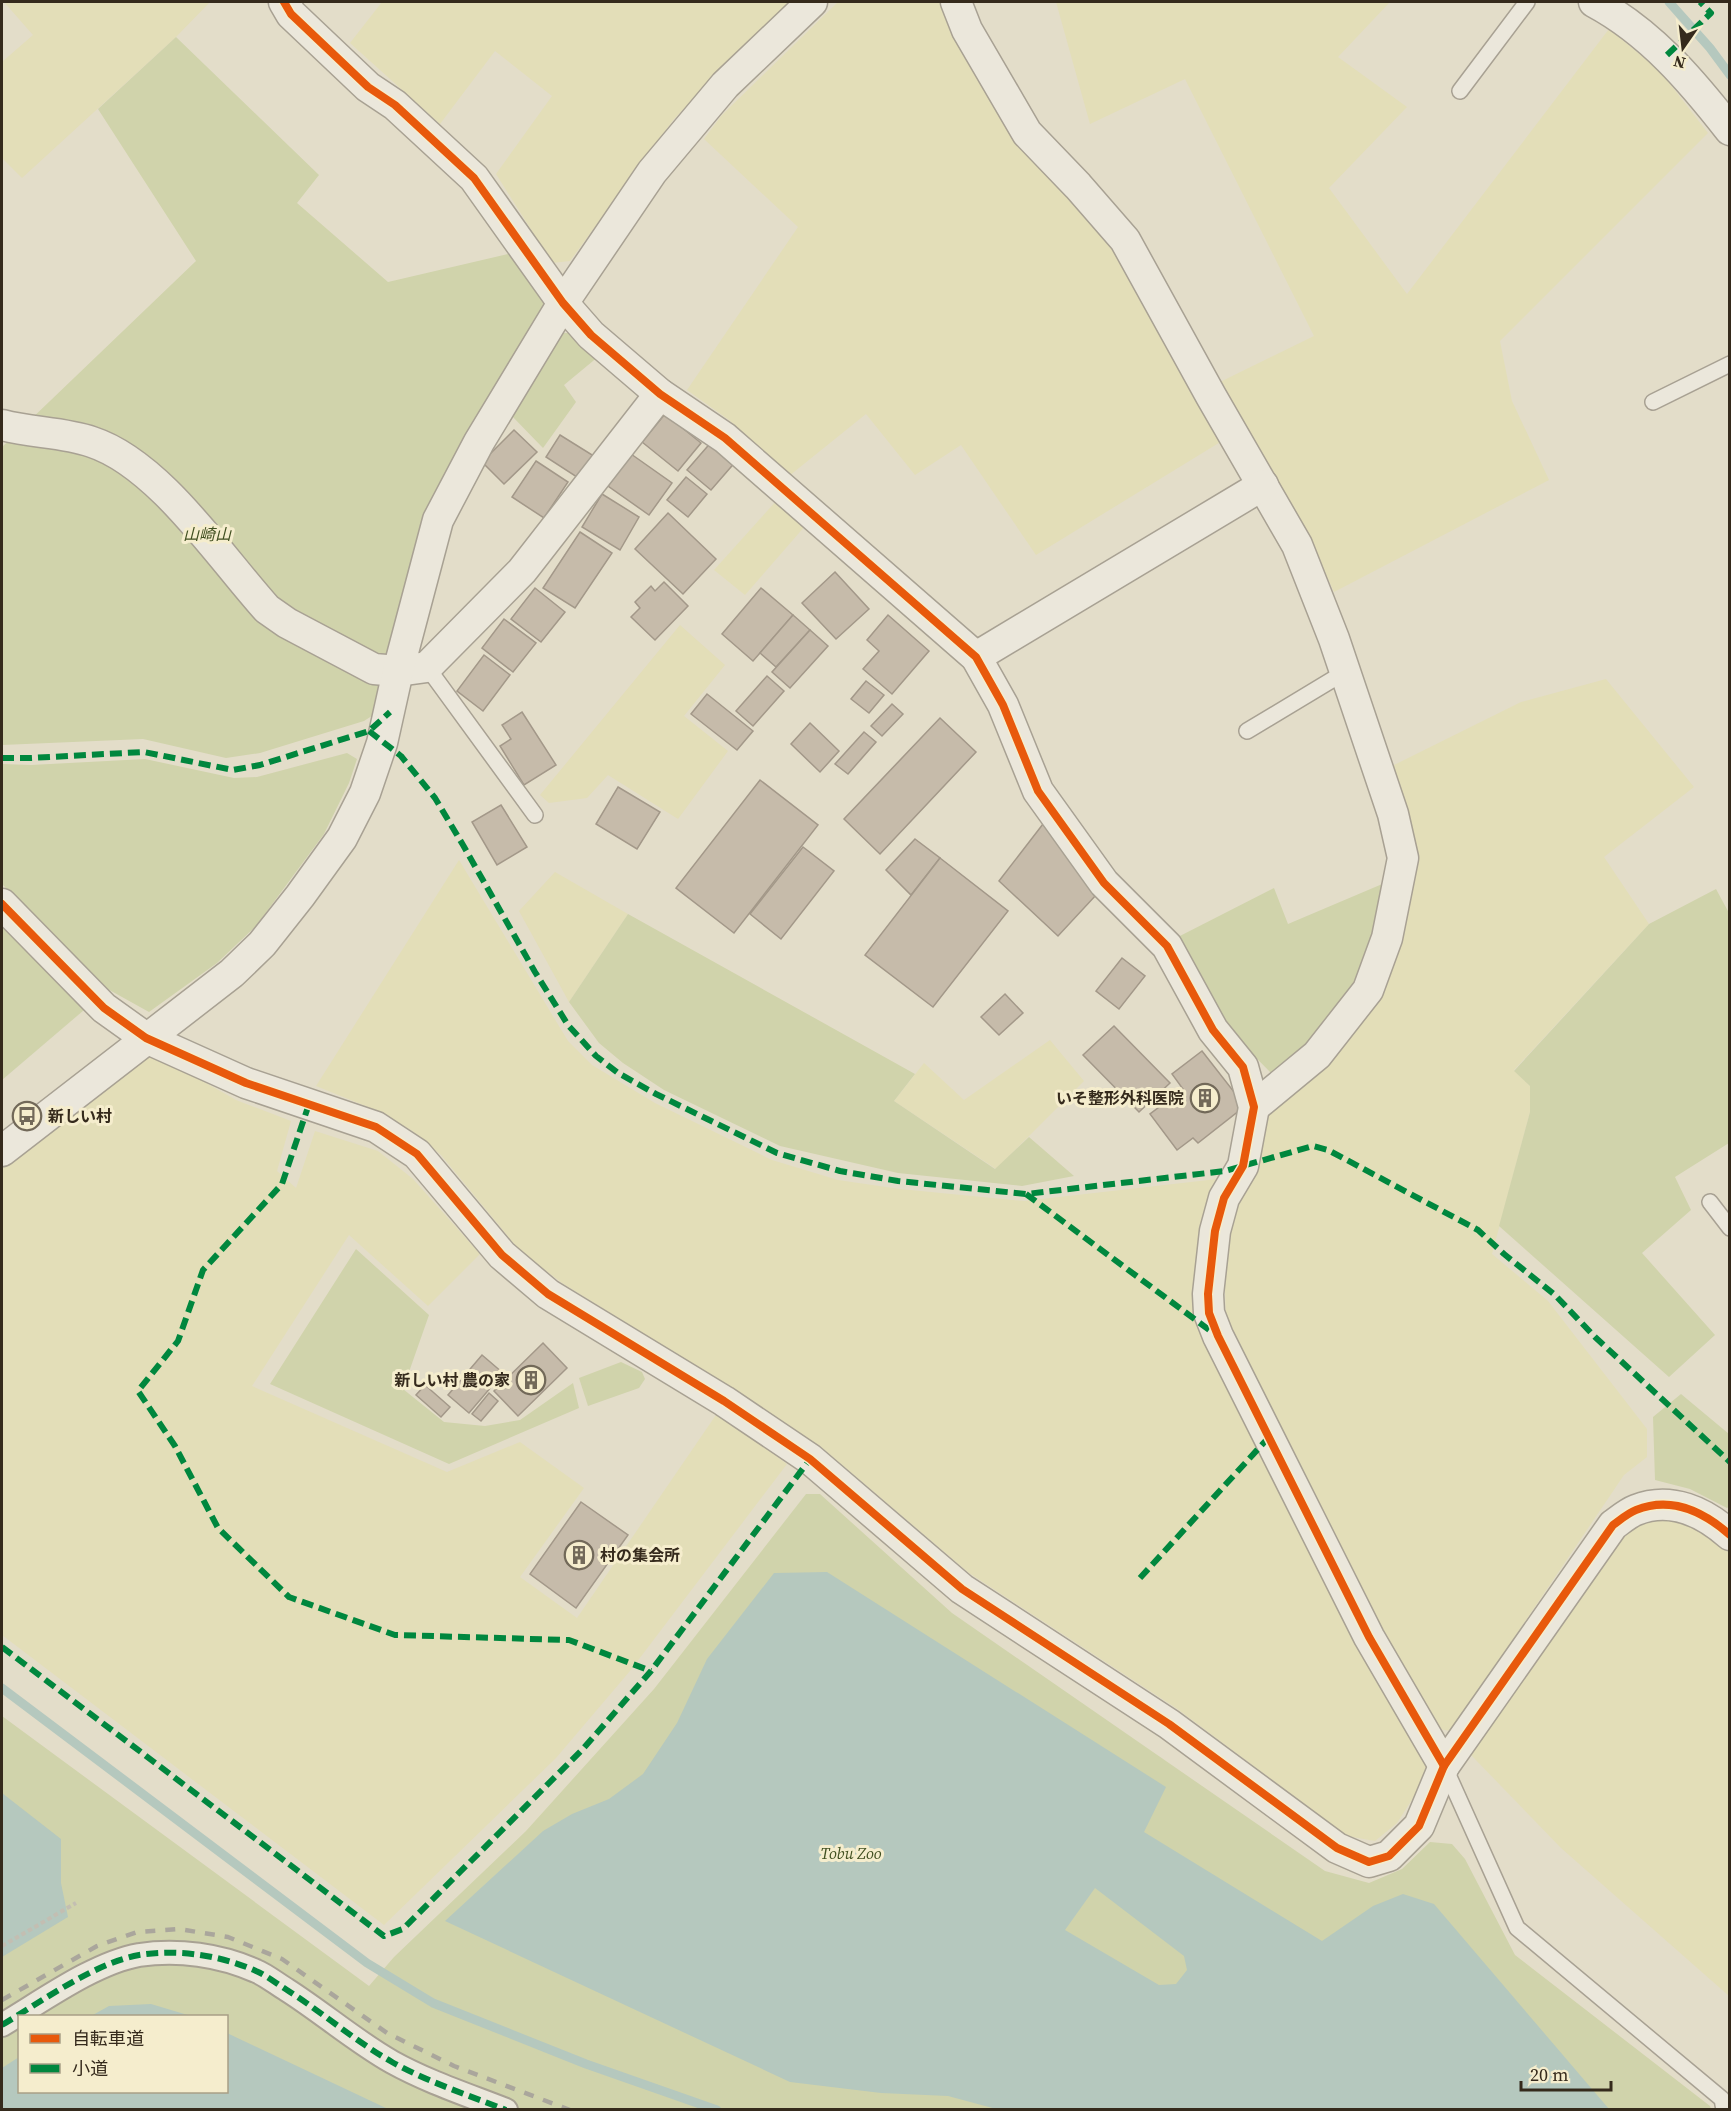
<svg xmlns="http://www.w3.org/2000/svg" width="1731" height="2111" font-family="'Source Serif 4','Noto Sans JP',serif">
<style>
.farmland{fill:#e3deb8}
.green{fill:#d0d3ab;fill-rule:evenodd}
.water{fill:#b5c8be;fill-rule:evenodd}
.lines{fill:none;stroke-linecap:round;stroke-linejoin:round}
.stream{stroke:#b5c8be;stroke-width:9}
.building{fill:#c6bbaa;stroke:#a39889;stroke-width:1.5}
.service-casing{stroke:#a8a193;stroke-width:18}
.pedestrian-casing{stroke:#a8a193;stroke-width:26}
.minor-casing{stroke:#a8a193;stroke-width:33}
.path{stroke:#c3beb2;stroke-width:4;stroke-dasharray:4.5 3;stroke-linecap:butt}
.service{stroke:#ebe7db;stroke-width:15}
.pedestrian{stroke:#ebe7db;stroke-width:22}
.minor{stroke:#ebe7db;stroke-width:30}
.rail{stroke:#aaa69c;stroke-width:4.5;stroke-dasharray:10 10;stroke-linecap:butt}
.quiet{stroke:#00873e;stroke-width:6;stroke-dasharray:12 6;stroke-linecap:butt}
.cycleway-casing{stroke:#f5edcd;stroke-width:11}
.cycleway{stroke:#e8590c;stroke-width:8}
.labels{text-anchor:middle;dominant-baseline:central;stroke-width:6;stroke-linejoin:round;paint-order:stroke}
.park-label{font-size:16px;font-style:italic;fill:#425122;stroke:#f5edcd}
.poi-label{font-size:16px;font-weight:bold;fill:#352a1c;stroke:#f5edcd;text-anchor:end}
</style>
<rect width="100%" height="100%" fill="#e3ddc9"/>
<g class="farmland">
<path d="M 4,2 L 210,2 L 176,37 L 22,178 L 2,158 L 2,62 L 33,35 Z"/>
<path d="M 382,2 L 791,2 L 674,119 L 570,261 L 552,263 L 496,174 L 552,96 L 495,51 L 440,124 L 350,43 Z"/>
<path d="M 838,2 L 943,2 L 1113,242 L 1222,441 L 1036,555 L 961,445 L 915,475 L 866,414 L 789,476 L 729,420 L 687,390 L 798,227 L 704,139 L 722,115 Z"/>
<path d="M 1056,2 L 1390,2 L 1338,57 L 1407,107 L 1329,188 L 1407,294 L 1609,29 L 1660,71 L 1708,133 L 1500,341 L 1512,401 L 1549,480 L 1334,592 L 1316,553 L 1220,382 L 1314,336 L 1185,79 L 1090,124 Z"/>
<path d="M 778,499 L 806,525 L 745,595 L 714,570 Z"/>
<path d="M 680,625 L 725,665 L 684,716 L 728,751 L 678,819 L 608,775 L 587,798 L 549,803 L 540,795 Z"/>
<path d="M 1606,679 L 1694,787 L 1604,857 L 1649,924 L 1514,1070 L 1530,1086 L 1530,1112 L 1492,1254 L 1548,1301 L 1647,1429 L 1647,1457 L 1624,1475 L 1451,1731 L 1439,1729 L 1390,1645 L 1233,1340 L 1226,1316 L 1224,1266 L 1233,1208 L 1267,1114 L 1381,995 L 1392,766 L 1521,702 Z"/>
<path d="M 459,860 L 568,1041 L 592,1065 L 655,1103 L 772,1160 L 838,1180 L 900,1189 L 1024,1201 L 1226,1178 L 1206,1215 L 1197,1252 L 1199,1303 L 1431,1770 L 1397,1823 L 1375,1841 L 1347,1836 L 1176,1708 L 969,1573 L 820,1446 L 727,1385 L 562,1283 L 520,1251 L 441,1155 L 411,1130 L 373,1109 L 316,1086 Z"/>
<path d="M 555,872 L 628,914 L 569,1002 L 519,911 Z"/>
<path d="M 1050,1040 L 1084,1081 L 996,1169 L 894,1101 L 924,1063 L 964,1100 Z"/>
<path d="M 145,1056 L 164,1059 L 236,1100 L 291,1121 L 277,1171 L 296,1188 L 315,1131 L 378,1151 L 413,1179 L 480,1254 L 428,1306 L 349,1235 L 252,1386 L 447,1472 L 520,1442 L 584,1488 L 520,1577 L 577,1618 L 718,1412 L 787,1464 L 630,1671 L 556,1758 L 384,1925 L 2,1635 L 2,1169 Z"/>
<path d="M 1683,1519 L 1711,1536 L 1730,1554 L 1729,1996 L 1561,1848 L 1471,1755 L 1625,1533 L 1643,1520 Z"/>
</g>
<g class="green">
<path d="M 176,37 L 319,175 L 297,203 L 388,282 L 508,254 L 544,293 L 546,306 L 462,440 L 429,505 L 417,539 L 381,710 L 364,721 L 260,753 L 226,758 L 143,739 L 2,745 L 2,447 L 196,261 L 98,109 Z"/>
<path d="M 560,333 L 571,333 L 599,356 L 564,385 L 576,402 L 543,448 L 511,415 Z"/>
<path d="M 347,753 L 357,759 L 349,783 L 324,834 L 256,926 L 217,963 L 149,1012 L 104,987 L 2,884 L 2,764 L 31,765 L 145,759 L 234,778 L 257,777 Z"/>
<path d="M 1387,882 L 1358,983 L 1310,1046 L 1272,1074 L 1216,1017 L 1174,939 L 1274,888 L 1288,924 Z"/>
<path d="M 1716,889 L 1729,913 L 1729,1143 L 1675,1177 L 1691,1210 L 1642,1253 L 1715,1335 L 1669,1377 L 1499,1226 L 1530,1112 L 1530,1086 L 1514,1071 L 1649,924 Z"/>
<path d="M 628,914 L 915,1074 L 894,1101 L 995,1169 L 1029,1137 L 1074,1176 L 1022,1186 L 898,1173 L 780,1146 L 664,1090 L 623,1063 L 599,1043 L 569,1002 Z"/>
<path d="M 2,925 L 84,1010 L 2,1080 Z"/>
<path d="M 356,1249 L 429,1315 L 403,1389 L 444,1422 L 485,1426 L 520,1420 L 573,1383 L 579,1408 L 449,1464 L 270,1384 Z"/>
<path d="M 621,1362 L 642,1372 L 645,1379 L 639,1388 L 588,1406 L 579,1378 Z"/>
<path d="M 1681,1394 L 1729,1434 L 1730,1506 L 1727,1508 L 1690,1489 L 1655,1480 L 1653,1417 Z"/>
<path d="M 806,1494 L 820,1494 L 952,1613 L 1325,1871 L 1369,1883 L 1402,1869 L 1430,1842 L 1452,1844 L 1465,1859 L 1515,1955 L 1710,2106 L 1711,2109 L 2,2109 L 2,1716 L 369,1986 L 394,1957 L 526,1831 L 654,1689 ZM 20,2016 L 226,2016 L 226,2092 L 20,2092 Z"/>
</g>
<g class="water">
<path d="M 827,1572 L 1166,1787 L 1144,1832 L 1322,1941 L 1373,1906 L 1403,1894 L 1434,1904 L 1609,2109 L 1000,2110 L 948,2096 L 881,2093 L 790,2082 L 445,1921 L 543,1831 L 572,1814 L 609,1799 L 643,1774 L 677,1723 L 707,1659 L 774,1573 ZM 1095,1888 L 1184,1956 L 1187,1970 L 1176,1984 L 1159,1985 L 1065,1930 Z"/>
<path d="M 2,1793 L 61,1839 L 61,1883 L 68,1917 L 2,1957 Z"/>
<path d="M 151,2004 L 191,2016 L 91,2016 L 109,2006 Z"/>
<path d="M 227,2033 L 388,2109 L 2,2109 L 2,2068 L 19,2057 L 20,2092 L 226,2092 Z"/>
</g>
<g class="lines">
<g class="stream">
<path d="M 1669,2 L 1710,48 L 1730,75"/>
<path d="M 2,1688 L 367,1963 L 433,2003 L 586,2064 L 717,2110"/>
</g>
</g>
<g class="building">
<path d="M 665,414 L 701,443 L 678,471 L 642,442 Z"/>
<path d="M 514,430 L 537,452 L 504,484 L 482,462 Z"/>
<path d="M 560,435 L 597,458 L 583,481 L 546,457 Z"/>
<path d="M 713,440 L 737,460 L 711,490 L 687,470 Z"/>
<path d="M 631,454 L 672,483 L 649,515 L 608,486 Z"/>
<path d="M 536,461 L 568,482 L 544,518 L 512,497 Z"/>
<path d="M 686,477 L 707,494 L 688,517 L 667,500 Z"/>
<path d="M 602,494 L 639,517 L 620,550 L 582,527 Z"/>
<path d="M 668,513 L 716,559 L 683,594 L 635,549 Z"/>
<path d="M 580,532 L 612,553 L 575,608 L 543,588 Z"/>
<path d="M 835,572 L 869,609 L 836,639 L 802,603 Z"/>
<path d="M 664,582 L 688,606 L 655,640 L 631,617 L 640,608 L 635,602 L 651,586 L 655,591 Z"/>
<path d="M 535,588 L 565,612 L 541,642 L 511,619 Z"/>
<path d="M 761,588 L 793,615 L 753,661 L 722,634 Z"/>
<path d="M 793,615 L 810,630 L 776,667 L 760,653 Z"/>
<path d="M 888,615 L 929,651 L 892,694 L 863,669 L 879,651 L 867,640 Z"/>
<path d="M 504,619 L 536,643 L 513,672 L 482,648 Z"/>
<path d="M 810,630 L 828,646 L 790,688 L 772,672 Z"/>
<path d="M 484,655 L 510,675 L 483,711 L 457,691 Z"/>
<path d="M 767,676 L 784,691 L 753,726 L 736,711 Z"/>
<path d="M 866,681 L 884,695 L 869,713 L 851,699 Z"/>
<path d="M 707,694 L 753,731 L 737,750 L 691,714 Z"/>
<path d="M 892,704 L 903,714 L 882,736 L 871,726 Z"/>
<path d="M 522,712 L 556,765 L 524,785 L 500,746 L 511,739 L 502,725 Z"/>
<path d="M 940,718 L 976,752 L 880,854 L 844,819 Z"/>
<path d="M 810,723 L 839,751 L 820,772 L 791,744 Z"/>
<path d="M 864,732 L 876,742 L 848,774 L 835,764 Z"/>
<path d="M 760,780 L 818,825 L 734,933 L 676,888 Z"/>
<path d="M 618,787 L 660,812 L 637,849 L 596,824 Z"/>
<path d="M 501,805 L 527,847 L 497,865 L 472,822 Z"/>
<path d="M 1043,824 L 1097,894 L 1058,936 L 999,881 Z"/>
<path d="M 915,839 L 940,858 L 911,895 L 886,870 Z"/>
<path d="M 803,847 L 834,871 L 781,939 L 750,914 Z"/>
<path d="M 940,858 L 1008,911 L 933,1007 L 865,955 Z"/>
<path d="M 1122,958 L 1145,976 L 1119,1009 L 1096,991 Z"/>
<path d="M 1005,994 L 1023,1013 L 999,1035 L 981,1017 Z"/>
<path d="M 1114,1026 L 1170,1083 L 1139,1112 L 1083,1055 Z"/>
<path d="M 1202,1051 L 1245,1106 L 1198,1143 L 1193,1138 L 1177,1150 L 1150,1114 L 1183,1089 L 1172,1074 Z"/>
<path d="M 543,1343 L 567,1368 L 518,1416 L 494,1391 Z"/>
<path d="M 482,1355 L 503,1373 L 469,1413 L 448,1395 Z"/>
<path d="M 425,1385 L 450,1407 L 441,1417 L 416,1395 Z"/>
<path d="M 489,1393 L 498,1401 L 481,1421 L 472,1414 Z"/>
<path d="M 581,1502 L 628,1535 L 576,1608 L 530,1574 Z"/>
</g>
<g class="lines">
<g class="service-casing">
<g id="service">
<path d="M 1460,91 L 1527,2"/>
<path d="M 1653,402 L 1730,364"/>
<path d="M 427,667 L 535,815"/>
<path d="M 1247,731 L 1345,672"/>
<path d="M 1710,1202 L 1730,1228"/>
<path d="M 1445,1768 L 1517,1928 L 1722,2099 L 1724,2110"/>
</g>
</g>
<g class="pedestrian-casing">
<path id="pedestrian" d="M 2,2025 C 41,2002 94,1963 139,1955 C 178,1949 220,1955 256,1971 C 266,1975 277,1984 287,1990 C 323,2013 355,2041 392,2062 C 428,2082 468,2095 506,2110"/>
</g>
<g class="minor-casing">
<g id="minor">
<path d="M 284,2 L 291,14 L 368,87 L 395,105 L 474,178 L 563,303 L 591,335 L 660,394 L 725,438 L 976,657 L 1003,705 L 1038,791 L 1104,883 L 1167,946 L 1213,1030 L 1243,1067 L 1254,1107 L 1243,1166 L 1224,1198 L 1215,1231 L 1208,1294 L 1209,1313 L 1218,1336 L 1369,1637 L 1444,1766"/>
<path d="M 956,2 L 967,30 L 1027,133 L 1078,186 L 1125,240 L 1211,396 L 1297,545 L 1334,639 L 1393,814 L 1403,858 L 1387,938 L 1368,990 L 1317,1055 L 1254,1107"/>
<path d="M 1594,2 C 1650,32 1691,80 1730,130"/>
<path d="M 2,425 C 31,433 63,432 92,442 C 159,464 220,557 267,609 L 287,623 L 374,669 L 398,671 L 427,667 L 522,571 L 660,394"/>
<path d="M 976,657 L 1263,485"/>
<path d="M 2,904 L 104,1008 L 146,1038 L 246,1083 L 376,1127 L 417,1154 L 502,1255 L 548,1294 L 724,1401 L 810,1459 L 962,1589 L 1169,1724 L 1337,1848 L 1369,1862 L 1389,1856 L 1419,1826 L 1444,1766 L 1613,1525 C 1620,1520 1628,1513 1636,1510 C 1671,1496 1704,1512 1730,1535"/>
<path d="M 2,1151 L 232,973 L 262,944 L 300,896 L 342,838 L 365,793 L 382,743 L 398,671 L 438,520 L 479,442 L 563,303 L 652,172 L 725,85 L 812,2"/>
</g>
</g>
<path class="path" d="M 2,1946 L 76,1903"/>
<use href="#service" class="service"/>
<use href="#pedestrian" class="pedestrian"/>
<use href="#minor" class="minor"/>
<path class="rail" d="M 2,2000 L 97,1946 L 137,1932 L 179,1929 L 228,1937 L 282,1959 L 387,2033 L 454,2066 L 570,2110"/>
<g class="quiet">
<path d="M 1667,55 L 1711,13 L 1700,2"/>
<path d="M 369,731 L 401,756 L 435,798 L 463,845 L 535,972 L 568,1025 L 596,1056 L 618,1073 L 656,1094 L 777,1153 L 840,1171 L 898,1181 L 1026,1194 L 1225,1171 L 1313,1146 L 1328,1150 L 1478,1230 L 1504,1254 L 1555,1295 L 1595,1337 L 1730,1462"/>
<path d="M 2,758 L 30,758 L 144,752 L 233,770 L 260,765 L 369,731 L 390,712"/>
<path d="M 309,1104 L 282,1184 L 203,1270 L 178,1341 L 138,1391 L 175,1446 L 218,1528 L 289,1597 L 395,1635 L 569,1640 L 651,1671"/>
<path d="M 1026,1194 L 1216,1335"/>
<path d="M 1140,1578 L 1269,1437"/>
<path d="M 2,1647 L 384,1936 L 403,1929 L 582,1750 L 651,1671 L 810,1459"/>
<path d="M 2,2025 C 41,2002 94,1963 139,1955 C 178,1949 220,1955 256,1971 C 266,1975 277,1984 287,1990 C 323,2013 355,2041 392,2062 C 428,2082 468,2095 506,2110"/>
</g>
<g class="cycleway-casing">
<g id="cycleway">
<path d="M 284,2 L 291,14 L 368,87 L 395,105 L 474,178 L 563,303 L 591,335 L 660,394 L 725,438 L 976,657 L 1003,705 L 1038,791 L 1104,883 L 1167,946 L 1213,1030 L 1243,1067 L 1254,1107 L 1243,1166 L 1224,1198 L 1215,1231 L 1208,1294 L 1209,1313 L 1218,1336 L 1369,1637 L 1444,1766"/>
<path d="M 2,904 L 104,1008 L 146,1038 L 246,1083 L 376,1127 L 417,1154 L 502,1255 L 548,1294 L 724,1401 L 810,1459 L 962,1589 L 1169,1724 L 1337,1848 L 1369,1862 L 1389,1856 L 1419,1826 L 1444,1766 L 1613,1525 C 1620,1520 1628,1513 1636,1510 C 1671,1496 1704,1512 1730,1535"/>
</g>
</g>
<use href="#cycleway" class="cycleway"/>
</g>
<defs>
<g id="building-ring" transform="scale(1.5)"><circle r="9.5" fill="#f5edcd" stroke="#726959" stroke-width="1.5"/><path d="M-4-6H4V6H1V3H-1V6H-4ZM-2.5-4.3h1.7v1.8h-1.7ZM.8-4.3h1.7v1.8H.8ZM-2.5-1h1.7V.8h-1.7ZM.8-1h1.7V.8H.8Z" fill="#726959"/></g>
<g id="bus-ring" transform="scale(1.5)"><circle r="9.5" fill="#f5edcd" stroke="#726959" stroke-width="1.5"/><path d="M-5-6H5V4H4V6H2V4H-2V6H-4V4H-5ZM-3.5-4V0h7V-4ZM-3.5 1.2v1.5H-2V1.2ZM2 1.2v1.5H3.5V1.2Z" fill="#726959"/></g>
</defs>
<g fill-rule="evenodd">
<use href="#building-ring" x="1205" y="1098"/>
<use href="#bus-ring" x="27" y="1116"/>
<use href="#building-ring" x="531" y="1380"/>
<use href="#building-ring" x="579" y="1555"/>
</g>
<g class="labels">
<g class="park-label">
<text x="207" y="534">山崎山</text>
<text x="851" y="1853">Tobu Zoo</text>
</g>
<g class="poi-label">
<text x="1184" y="1098">いそ整形外科医院</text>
<text x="48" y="1116" text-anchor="start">新しい村</text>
<text x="510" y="1380">新しい村 農の家</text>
<text x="600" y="1555" text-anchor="start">村の集会所</text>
</g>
</g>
<rect width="1731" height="2111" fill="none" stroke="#352a1c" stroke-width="6"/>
<rect x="18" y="2015" width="210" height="78" fill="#f5edcd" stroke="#a89f86" stroke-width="1.5"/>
<rect x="30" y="2034" width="30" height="9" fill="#e8590c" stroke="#a89f86" stroke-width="1.5"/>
<text x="72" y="2045" font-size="18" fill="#352a1c">自転車道</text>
<rect x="30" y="2064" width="30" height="9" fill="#00873e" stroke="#a89f86" stroke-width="1.5"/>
<text x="72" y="2075" font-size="18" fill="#352a1c">小道</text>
<g transform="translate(1683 48) rotate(194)" stroke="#f5edcd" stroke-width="4.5" paint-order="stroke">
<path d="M0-4.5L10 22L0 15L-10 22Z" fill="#352a1c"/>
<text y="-9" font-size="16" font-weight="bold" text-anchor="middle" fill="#352a1c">N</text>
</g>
<path d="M1521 2081v9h90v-9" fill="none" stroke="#352a1c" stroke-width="3"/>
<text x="1530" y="2081" font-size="18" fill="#352a1c" stroke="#f5edcd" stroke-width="4.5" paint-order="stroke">20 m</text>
</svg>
